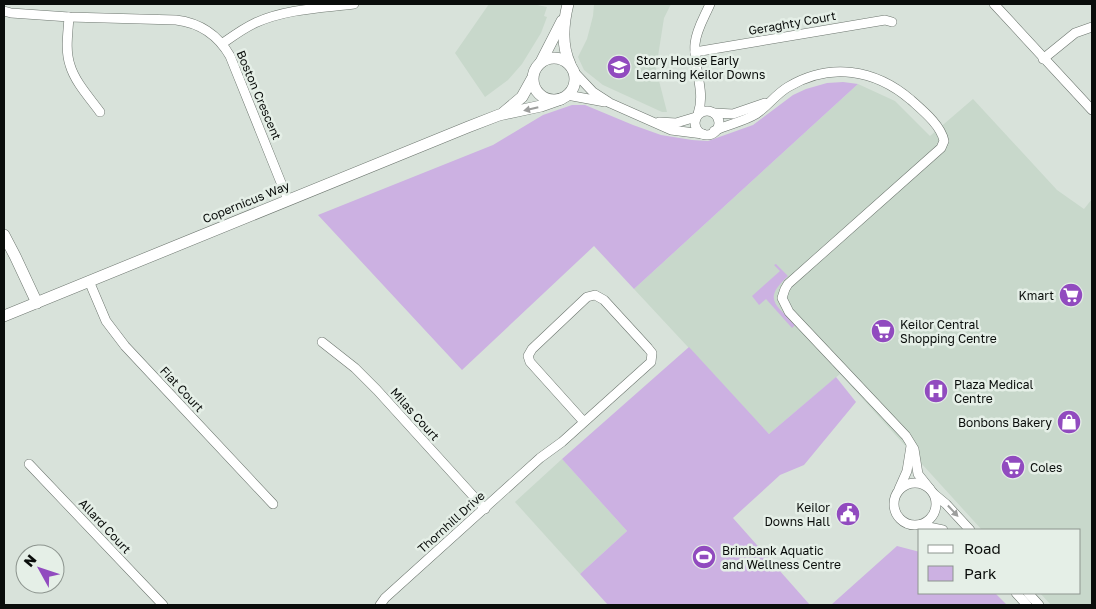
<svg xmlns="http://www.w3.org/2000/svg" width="1096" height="609" font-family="'Golos Text',sans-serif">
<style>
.built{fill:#c8d8cb}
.green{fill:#ccb1e2}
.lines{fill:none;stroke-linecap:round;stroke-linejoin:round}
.minor-casing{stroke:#6d766f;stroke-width:10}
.tertiary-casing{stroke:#6d766f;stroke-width:12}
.minor{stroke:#fff;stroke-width:9}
.tertiary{stroke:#fff;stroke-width:11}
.oneway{fill:#9d9e9d}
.labels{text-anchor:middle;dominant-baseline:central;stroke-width:5;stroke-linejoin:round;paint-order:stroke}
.street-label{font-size:12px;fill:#0a0d0b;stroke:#e5efe7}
.poi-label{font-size:12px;fill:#0a0d0b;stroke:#e5efe7;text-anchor:start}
</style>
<rect width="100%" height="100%" fill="#d8e2da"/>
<g class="built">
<path d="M 489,4 L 532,4 L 547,7 L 544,16 L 547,17 L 541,33 L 522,64 L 508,80 L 485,97 L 455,53 Z"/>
<path d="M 594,4 L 671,4 L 664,18 L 656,69 L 667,112 L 662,112 L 603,85 L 584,70 L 578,57 L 587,39 L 593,16 Z"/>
<path d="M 858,84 L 895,101 L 930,136 L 973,99 L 1057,190 L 1084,209 L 1092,199 L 1092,605 L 1051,605 L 1040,593 L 1080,593 L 1080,530 L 982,530 L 840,374 L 769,434 L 634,289 Z"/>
<path d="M 562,459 L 627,531 L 580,574 L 515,502 Z"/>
</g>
<g class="green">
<path d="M 843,82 L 858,84 L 634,289 L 594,246 L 462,370 L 318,215 L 493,145 L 543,115 L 572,105 L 585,105 L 633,125 L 661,135 L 692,140 L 708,141 L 753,125 L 793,95 L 806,89 L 827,83 Z"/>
<path d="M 776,264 L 788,276 C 762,300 776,304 795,325 L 792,328 L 766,299 L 759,305 L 752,296 L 780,271 L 774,265 Z"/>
<path d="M 689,347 L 769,434 L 836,377 L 856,402 L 804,465 L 780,475 L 733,518 L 810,605 L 608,605 L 580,574 L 627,531 L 562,459 Z"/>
<path d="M 897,546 L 920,552 L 920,593 L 995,593 L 1007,605 L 831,605 Z"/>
</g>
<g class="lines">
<g class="minor-casing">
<g id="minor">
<path d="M 994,4 L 1092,110"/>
<path d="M 4,11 L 11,13 L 69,17 L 176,20 C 201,23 218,35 230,56 L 288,200"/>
<path d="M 69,17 C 68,33 65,50 70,65 C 75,82 89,97 100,112"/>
<path d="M 223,43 C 233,36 244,28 255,23 C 285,9 322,8 354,4"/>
<path d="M 695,52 L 885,20 L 892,22"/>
<path d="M 1043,59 L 1075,33 L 1092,27"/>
<path d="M 575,73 L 593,92 L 610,103 L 671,130 L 703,134"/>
<path d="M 567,95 L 605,102"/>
<circle cx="707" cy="123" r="12"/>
<path d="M 714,113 L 733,114 L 765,103"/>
<path d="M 698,114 C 706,91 693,68 695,44 C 696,30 705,16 710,4"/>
<path d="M 659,122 L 676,123 L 696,117"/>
<path d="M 714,131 C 728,124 743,122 756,114 C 768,106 776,94 788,87 C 830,62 875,69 911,100 C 922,110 941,125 944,141 L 941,148 L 788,284 L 785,289 L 782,298 L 789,312 L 906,436 L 914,449 L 918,474 L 930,489"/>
<path d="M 89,281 L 106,321 L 125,346 L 273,504"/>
<path d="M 322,342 L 355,368 L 377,390 L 485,509"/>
<path d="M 29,464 L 163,605"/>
<circle cx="915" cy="504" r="21"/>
<path d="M 899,489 L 907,471 L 911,446"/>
<path d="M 934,494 L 946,504 L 970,530"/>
<path d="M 919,525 L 943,530"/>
<path d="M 1016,593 L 1027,605"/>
<path d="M 1028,593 L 1039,605"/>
<path d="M 380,605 L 385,598 L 540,458 L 562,442 L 651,362 L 652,353 L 648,348 L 604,300 L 595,295 L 587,297 L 532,349 L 528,356 L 530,362 L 584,422"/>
</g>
</g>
<g class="tertiary-casing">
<g id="tertiary">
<path d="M 568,4 C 563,24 561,45 570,64"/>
<circle cx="554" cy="79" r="21"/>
<path d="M 541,62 L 562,21"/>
<path d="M 503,113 L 522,97 L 532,79"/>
<path d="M 4,235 L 15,256 L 37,303"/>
<path d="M 4,316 L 468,127 L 499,115 L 541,106 L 561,99"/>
</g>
</g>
<use href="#minor" class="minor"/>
<use href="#tertiary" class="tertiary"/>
</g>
<defs><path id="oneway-solid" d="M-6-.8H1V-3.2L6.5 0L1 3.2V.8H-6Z" transform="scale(1.25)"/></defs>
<g class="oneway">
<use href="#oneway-solid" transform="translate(531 109) rotate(167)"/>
<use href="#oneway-solid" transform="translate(953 511) rotate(47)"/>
</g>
<defs>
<g id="school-disc" transform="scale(1.25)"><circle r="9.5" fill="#914bbf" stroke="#e5efe7"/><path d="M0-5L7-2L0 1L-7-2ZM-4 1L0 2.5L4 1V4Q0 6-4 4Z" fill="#fff"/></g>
<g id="supermarket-disc" transform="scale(1.25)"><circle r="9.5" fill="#914bbf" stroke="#e5efe7"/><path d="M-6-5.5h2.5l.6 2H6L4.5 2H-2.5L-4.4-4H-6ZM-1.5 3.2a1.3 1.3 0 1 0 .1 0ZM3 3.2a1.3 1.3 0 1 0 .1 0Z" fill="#fff"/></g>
<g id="hospital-disc" transform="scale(1.25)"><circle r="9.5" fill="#914bbf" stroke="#e5efe7"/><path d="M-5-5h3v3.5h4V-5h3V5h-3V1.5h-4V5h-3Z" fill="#fff"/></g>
<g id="shop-disc" transform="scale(1.25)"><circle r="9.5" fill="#914bbf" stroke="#e5efe7"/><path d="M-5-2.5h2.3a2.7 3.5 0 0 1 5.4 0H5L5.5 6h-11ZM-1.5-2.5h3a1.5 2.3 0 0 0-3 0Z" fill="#fff"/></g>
<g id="civic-disc" transform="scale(1.25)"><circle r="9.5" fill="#914bbf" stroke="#e5efe7"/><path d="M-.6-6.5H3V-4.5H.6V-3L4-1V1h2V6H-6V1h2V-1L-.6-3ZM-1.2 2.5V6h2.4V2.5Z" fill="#fff"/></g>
<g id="stadium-disc" transform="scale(1.25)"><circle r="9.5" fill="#914bbf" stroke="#e5efe7"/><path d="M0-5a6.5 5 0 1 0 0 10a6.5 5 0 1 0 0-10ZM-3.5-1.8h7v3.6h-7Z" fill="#fff"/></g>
</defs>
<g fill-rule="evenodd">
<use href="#school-disc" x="619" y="67"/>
<use href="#supermarket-disc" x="1071" y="295"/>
<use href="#supermarket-disc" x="883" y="331"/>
<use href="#hospital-disc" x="936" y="391"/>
<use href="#shop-disc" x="1069" y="422"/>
<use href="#supermarket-disc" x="1013" y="467"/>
<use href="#civic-disc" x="848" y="514"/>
<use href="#stadium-disc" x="704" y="557"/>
</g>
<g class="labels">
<g class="street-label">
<text transform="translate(792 23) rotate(-10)">Geraghty Court</text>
<text transform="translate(259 95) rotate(67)">Boston Crescent</text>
<text transform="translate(246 202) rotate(-22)">Copernicus Way</text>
<text transform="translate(182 389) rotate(47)">Fiat Court</text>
<text transform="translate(415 414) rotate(48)">Milas Court</text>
<text transform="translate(451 522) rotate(-42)">Thornhill Drive</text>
<text transform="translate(105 526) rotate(47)">Allard Court</text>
</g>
<g class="poi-label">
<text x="636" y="60">Story House Early<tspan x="636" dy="14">Learning Keilor Downs</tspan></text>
<text x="1054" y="295" text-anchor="end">Kmart</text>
<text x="900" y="324">Keilor Central<tspan x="900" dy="14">Shopping Centre</tspan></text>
<text x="954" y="384">Plaza Medical<tspan x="954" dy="14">Centre</tspan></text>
<text x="1052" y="422" text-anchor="end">Bonbons Bakery</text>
<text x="1030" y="467">Coles</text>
<text x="830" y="507" text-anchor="end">Keilor<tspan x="830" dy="14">Downs Hall</tspan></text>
<text x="722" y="550">Brimbank Aquatic<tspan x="722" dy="14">and Wellness Centre</tspan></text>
</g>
</g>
<rect width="1096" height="609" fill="none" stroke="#0a0d0b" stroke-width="10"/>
<rect x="918" y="529" width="162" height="65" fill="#e5efe7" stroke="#8d958f"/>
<rect x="928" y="545" width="25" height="8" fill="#ffffff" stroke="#8d958f"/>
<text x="964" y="554" font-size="15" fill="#0a0d0b">Road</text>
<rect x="928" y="566" width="25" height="15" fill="#ccb1e2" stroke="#8d958f"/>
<text x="964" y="579" font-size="15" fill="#0a0d0b">Park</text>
<g transform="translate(40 569) rotate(310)"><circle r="24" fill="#e5efe7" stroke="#8d958f"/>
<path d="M0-4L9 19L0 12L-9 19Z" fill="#914bbf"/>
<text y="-8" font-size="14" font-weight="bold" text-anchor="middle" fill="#0a0d0b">N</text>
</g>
</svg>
